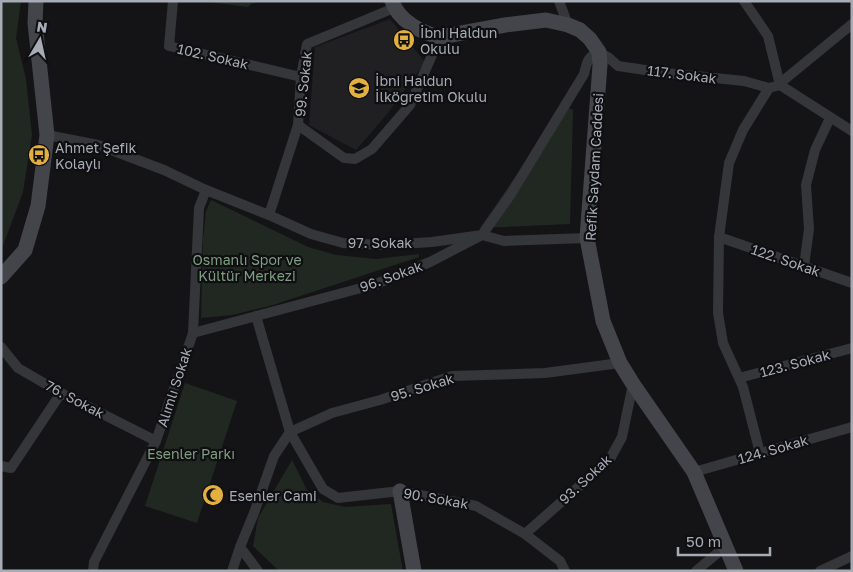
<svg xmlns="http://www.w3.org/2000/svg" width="853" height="572" font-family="'Golos Text',sans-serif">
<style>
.built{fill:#202023}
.green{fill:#212822}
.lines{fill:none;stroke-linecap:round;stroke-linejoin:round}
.street{stroke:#35363a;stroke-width:10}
.secondary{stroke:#44454a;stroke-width:15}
.labels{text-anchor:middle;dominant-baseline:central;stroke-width:4.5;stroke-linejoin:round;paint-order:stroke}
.poi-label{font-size:14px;fill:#a7abb5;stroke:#0f0f11;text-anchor:start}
.street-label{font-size:14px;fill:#a7abb5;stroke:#0f0f11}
.park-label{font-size:14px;fill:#7f9e82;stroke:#0f0f11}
</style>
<rect width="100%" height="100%" fill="#141416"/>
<path class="built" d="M 390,19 L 425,62 L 388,113 L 356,150 L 309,125 L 315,47 Z"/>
<g class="green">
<path d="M 1,1 L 21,1 L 16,38 L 26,79 L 32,135 L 23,192 L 1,251 Z"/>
<path d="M 209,1 L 259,1 L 251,4 L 248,7 L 216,3 Z"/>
<path d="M 564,106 L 573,110 L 570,224 L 480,228 Z"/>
<path d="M 211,200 L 308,247 L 336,255 L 376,259 L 419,254 L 419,257 L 273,305 L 232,315 L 201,318 L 203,239 L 206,211 Z"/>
<path d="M 185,383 L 237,401 L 197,523 L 145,506 Z"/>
<path d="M 292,460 L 307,490 L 323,502 L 345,507 L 391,504 L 403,571 L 279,571 L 253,546 L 258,518 Z"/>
</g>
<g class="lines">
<g class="street">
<path d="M 173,1 L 169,46 L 301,77"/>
<path d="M 559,1 L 568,25"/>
<path d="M 744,1 L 768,36 L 780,85"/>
<path d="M 780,85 L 784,80 L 852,24"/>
<path d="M 298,125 L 344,158 L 355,159 L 372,149 L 410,105 L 440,37"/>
<path d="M 47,135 L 98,145 L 164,170 L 206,190 L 269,215 L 311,234 L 343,243 L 385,245 L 432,242 L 482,235 L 511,194 L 584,74 C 587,62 587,57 599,52 L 608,57 L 618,66 L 666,73 L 744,81 L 769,88"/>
<path d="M 269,215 L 298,125 L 301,77 L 307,44 L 394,8"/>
<path d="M 719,237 L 852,283"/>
<path d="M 804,266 L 809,229 L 806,185 L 815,150 L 830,118"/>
<path d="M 256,316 L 290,432 L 323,489 L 338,498 L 400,491 L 476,506 L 525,534 L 560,561 L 565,571"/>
<path d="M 193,333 L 376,284 L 430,262 L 482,235 L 504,241 L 587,238"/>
<path d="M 1,347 L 18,368 L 61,393 L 156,441"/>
<path d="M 739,378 L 852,348"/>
<path d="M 760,453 L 743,387 L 723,343 L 718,313 L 719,237 L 729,163 L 743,130 L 769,88 L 780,85 L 852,131"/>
<path d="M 1,466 L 11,468 L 61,393"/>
<path d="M 694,472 L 852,427"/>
<path d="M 525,534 L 610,459 L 622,437 L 633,384"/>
<path d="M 240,547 L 258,571"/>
<path d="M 93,571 L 94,562 L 156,441 L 193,333 L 199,208 L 206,190"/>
<path d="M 232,571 L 240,547 L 254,513 L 274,456 L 290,432 L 332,413 L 380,400 L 452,376 L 545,373 L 620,363"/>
<path d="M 696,571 L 726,546"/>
<path d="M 820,571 L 852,556"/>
</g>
<g class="secondary">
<path d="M 392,1 C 398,20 421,33 440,37 L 505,25 L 546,20 L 568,25 L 580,30 L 590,39 L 599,52 L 600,65 L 587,238 L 603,321 L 620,363 L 633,384 L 694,472 L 736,571"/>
<path d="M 1,277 L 25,250 L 38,206 L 47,135 L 35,23 L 36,1"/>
<path d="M 400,491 L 414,571"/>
</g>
</g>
<defs>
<g id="bus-disc" transform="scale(1.125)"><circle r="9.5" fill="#e3b03f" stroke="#0f0f11"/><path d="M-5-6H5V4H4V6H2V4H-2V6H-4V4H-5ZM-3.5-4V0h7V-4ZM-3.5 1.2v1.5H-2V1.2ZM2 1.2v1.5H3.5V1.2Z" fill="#111"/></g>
<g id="school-disc" transform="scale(1.125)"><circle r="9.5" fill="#e3b03f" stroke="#0f0f11"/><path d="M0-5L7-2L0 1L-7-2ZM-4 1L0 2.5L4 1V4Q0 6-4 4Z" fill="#111"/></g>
<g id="mosque-disc" transform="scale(1.125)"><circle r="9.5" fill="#e3b03f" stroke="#0f0f11"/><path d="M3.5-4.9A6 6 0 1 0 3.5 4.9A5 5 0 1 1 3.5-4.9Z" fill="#111"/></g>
</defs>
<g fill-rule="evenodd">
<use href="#bus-disc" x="404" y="40"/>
<use href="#school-disc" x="359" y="88"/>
<use href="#bus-disc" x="39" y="155"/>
<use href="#mosque-disc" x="213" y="495"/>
</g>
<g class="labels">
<g class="poi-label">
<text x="420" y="32">İbni Haldun<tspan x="420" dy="16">Okulu</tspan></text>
<text x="375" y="80">İbni Haldun<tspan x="375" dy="16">İlköğretim Okulu</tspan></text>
<text x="55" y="147">Ahmet Şefik<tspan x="55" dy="16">Kolaylı</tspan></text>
<text x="229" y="495">Esenler Cami</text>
</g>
<g class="street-label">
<text transform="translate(213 56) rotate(13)">102. Sokak</text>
<text transform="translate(682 74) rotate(7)">117. Sokak</text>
<text transform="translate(303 84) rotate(-84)">99. Sokak</text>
<text transform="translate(594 167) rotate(-87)">Refik Saydam Caddesi</text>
<text x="380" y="242">97. Sokak</text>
<text transform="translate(786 260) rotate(19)">122. Sokak</text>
<text transform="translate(391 276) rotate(-20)">96. Sokak</text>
<text transform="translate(795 363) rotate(-15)">123. Sokak</text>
<text transform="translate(174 387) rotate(-72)">Alımlı Sokak</text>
<text transform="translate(422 387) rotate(-17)">95. Sokak</text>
<text transform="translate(75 399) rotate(28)">76. Sokak</text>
<text transform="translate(773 449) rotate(-16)">124. Sokak</text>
<text transform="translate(585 479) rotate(-43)">93. Sokak</text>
<text transform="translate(436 498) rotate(10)">90. Sokak</text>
</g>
<g class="park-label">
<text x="247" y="259">Osmanlı Spor ve<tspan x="247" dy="16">Kültür Merkezi</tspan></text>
<text x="191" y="453">Esenler Parkı</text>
</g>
</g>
<rect width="853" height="572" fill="none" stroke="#a7abb5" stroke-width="5"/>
<g transform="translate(40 40) rotate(9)" stroke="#0f0f11" stroke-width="4" paint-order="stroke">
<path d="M0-4L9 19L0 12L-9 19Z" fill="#a7abb5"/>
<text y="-8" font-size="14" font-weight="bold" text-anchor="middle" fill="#a7abb5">N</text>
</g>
<path d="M678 547v8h92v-8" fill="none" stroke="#a7abb5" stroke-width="2.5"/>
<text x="686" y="547" font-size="15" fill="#a7abb5" stroke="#0f0f11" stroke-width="4" paint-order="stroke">50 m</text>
</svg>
